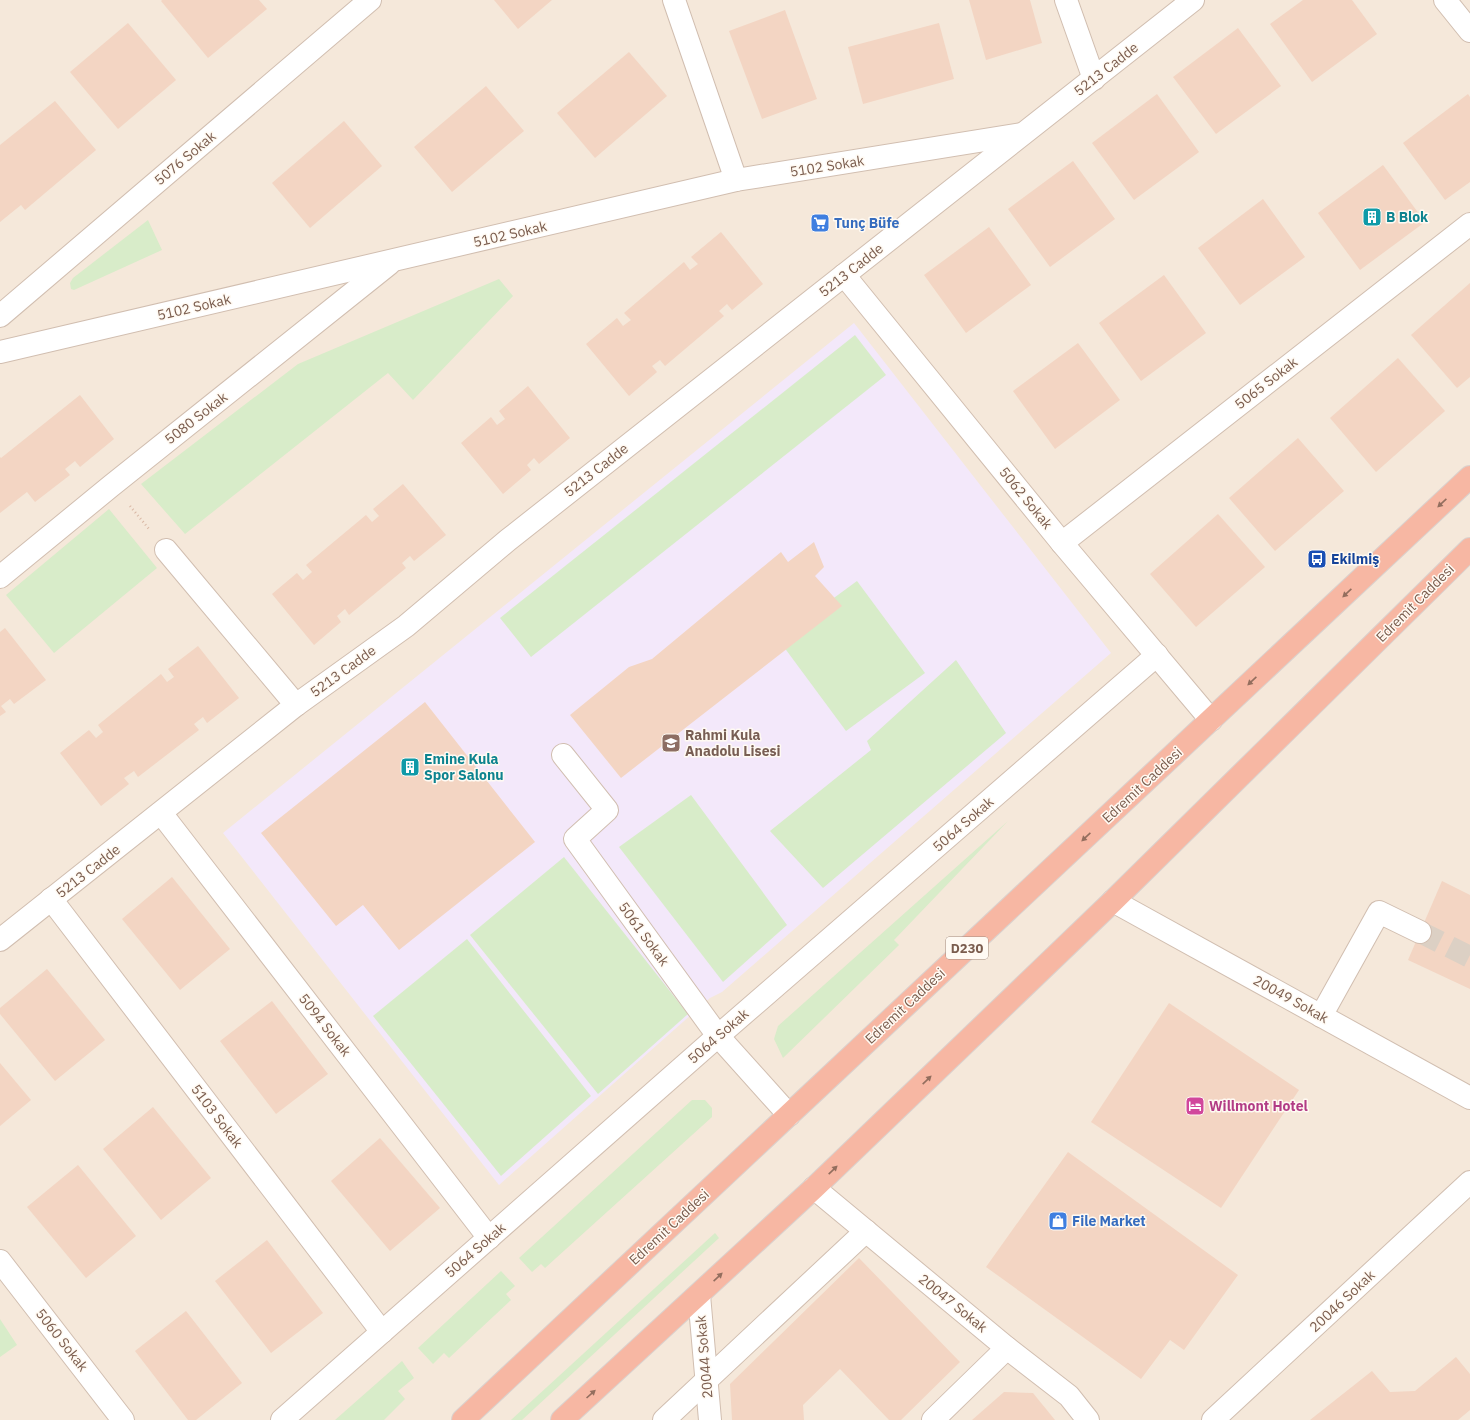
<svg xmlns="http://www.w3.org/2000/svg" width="1470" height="1420" font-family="'IBM Plex Sans',sans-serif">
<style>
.residential{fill:#f5e8da}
.education{fill:#f3e8fa}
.green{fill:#d8ecc9}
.building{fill:#f3d5c3}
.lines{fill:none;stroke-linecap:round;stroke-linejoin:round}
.minor-tunnel{stroke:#dcd0c4;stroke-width:22;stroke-dasharray:22 11;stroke-linecap:butt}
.minor-casing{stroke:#d1beb0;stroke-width:24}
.highway-casing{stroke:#dad1cd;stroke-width:24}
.path{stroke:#d9b8a5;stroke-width:2.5;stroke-dasharray:1 3;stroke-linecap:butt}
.minor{stroke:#fff;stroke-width:22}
.highway{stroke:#f7b7a3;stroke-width:22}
.oneway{fill:#936e5e}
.labels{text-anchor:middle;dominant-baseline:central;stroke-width:3;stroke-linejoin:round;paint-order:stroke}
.shield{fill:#fffaf3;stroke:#a28b7f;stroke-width:1}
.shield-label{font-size:13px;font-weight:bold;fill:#7a5c4d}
.street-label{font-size:14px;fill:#7a5c4d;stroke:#fffaf3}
.culture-label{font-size:14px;font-weight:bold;fill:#0d838f;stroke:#fffaf3;text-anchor:start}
.shop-label{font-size:14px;font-weight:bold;fill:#366cbe;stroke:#fffaf3;text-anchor:start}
.transit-label{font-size:14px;font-weight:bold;fill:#164399;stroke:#fffaf3;text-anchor:start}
.education-label{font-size:14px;font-weight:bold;fill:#785e54;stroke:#fffaf3;text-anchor:start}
.hotel-label{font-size:14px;font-weight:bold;fill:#b23c85;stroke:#fffaf3;text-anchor:start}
</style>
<rect width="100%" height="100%" fill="#fdf6ec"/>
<rect class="residential" x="0" y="0" width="1470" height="1420"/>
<path class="education" d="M 854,323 L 1111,653 L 722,992 L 710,998 L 499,1185 L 223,833 Z"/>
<g class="green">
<path d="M 148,220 L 162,250 L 74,290 L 71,289 L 70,283 L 73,278 Z"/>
<path d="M 499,279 L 513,296 L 413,400 L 388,373 L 185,534 L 141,484 L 298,364 Z"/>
<path d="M 855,335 L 886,375 L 531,657 L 500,618 Z"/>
<path d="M 109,509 L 157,568 L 54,653 L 6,595 Z"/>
<path d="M 857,581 L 925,673 L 846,731 L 778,639 Z"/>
<path d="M 956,660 L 1006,733 L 823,888 L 770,831 L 871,750 L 867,741 Z"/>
<path d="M 691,795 L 787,925 L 723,982 L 619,847 Z"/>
<path d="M 1008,821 L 894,940 L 899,945 L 783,1058 L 774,1039 L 778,1026 Z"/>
<path d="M 564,857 L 688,1014 L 598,1094 L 470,935 Z"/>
<path d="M 467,939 L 591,1096 L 501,1176 L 373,1016 Z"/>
<path d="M 692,1100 L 705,1100 L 712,1108 L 712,1117 L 545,1268 L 541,1264 L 532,1272 L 519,1258 Z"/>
<path d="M 715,1233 L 719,1238 L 522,1420 L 511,1420 Z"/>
<path d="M 501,1271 L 515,1286 L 506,1294 L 511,1300 L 449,1358 L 444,1353 L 433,1364 L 418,1348 Z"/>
<path d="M 0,1319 L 17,1345 L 0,1357 Z"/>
<path d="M 402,1361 L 414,1378 L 398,1391 L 405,1399 L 384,1420 L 335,1420 Z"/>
</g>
<g class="building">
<path d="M 162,0 L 259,0 L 267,9 L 208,58 L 161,1 Z"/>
<path d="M 494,0 L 552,0 L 518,29 Z"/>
<path d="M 969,0 L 1030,0 L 1042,43 L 986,60 Z"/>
<path d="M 1303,0 L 1352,0 L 1377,34 L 1312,82 L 1270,24 Z"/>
<path d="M 785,10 L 817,99 L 762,119 L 729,31 Z"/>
<path d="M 128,23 L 176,80 L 118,129 L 70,72 Z"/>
<path d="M 939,23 L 954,79 L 863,104 L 848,47 Z"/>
<path d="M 1238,28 L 1281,86 L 1216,134 L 1173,77 Z"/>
<path d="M 629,52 L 667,96 L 595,158 L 557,113 Z"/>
<path d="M 486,86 L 524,131 L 452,192 L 414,147 Z"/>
<path d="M 1157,94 L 1199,152 L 1134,200 L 1092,143 Z"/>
<path d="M 1468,94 L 1470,97 L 1470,182 L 1445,200 L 1403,143 Z"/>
<path d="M 55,101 L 96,150 L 25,210 L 21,205 L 0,222 L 0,145 Z"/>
<path d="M 344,121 L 382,166 L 310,228 L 272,183 Z"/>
<path d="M 1073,161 L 1115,219 L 1050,267 L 1008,209 Z"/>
<path d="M 1383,165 L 1425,222 L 1360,270 L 1318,213 Z"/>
<path d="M 1263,199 L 1305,257 L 1240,305 L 1198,248 Z"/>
<path d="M 989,227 L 1031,285 L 966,333 L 924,275 Z"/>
<path d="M 721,232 L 763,284 L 732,310 L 727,304 L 719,311 L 724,316 L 665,366 L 660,360 L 652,366 L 657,372 L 629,396 L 586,344 L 617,318 L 623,326 L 631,320 L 624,313 L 684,262 L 690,270 L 698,264 L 691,257 Z"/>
<path d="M 1164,275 L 1206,333 L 1141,381 L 1099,323 Z"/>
<path d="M 1470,283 L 1470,377 L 1457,388 L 1411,335 Z"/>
<path d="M 1078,343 L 1120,400 L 1055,449 L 1013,391 Z"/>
<path d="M 1398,358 L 1445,411 L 1376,472 L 1330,418 Z"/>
<path d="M 528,386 L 570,438 L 539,464 L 534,458 L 527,465 L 531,470 L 503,494 L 461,443 L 491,417 L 497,425 L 505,419 L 499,411 Z"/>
<path d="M 80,395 L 114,439 L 80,467 L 75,461 L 65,469 L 70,475 L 35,502 L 27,492 L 0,513 L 0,457 L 1,458 Z"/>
<path d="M 1298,438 L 1344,491 L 1275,551 L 1229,498 Z"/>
<path d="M 403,484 L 446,535 L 414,561 L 410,556 L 402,563 L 406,568 L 349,615 L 345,609 L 337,616 L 341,622 L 314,645 L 272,594 L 297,573 L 303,580 L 312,572 L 306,565 L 366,515 L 372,522 L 379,516 L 373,509 Z"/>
<path d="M 1218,514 L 1265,567 L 1196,627 L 1150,574 Z"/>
<path d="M 814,542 L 824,567 L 815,576 L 842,606 L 621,778 L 570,715 L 629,667 L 652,659 L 781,552 L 788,562 Z"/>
<path d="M 5,628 L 46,680 L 14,704 L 10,699 L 1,706 L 6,712 L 0,716 L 0,632 Z"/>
<path d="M 198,646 L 239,698 L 207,723 L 203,717 L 194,724 L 199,730 L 138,777 L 134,771 L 124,778 L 129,784 L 101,806 L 60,753 L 89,730 L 96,738 L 103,732 L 98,725 L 161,674 L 167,682 L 174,677 L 168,669 Z"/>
<path d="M 425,702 L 535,842 L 399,950 L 363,905 L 336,926 L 261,833 Z"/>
<path d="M 172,877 L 230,949 L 180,990 L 122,919 Z"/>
<path d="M 1442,881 L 1470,895 L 1470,989 L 1408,960 Z"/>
<path d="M 47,969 L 105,1040 L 55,1081 L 0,1014 L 0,1008 Z"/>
<path d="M 272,1001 L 328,1074 L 276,1114 L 220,1041 Z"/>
<path d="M 1169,1003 L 1299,1090 L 1221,1208 L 1091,1122 Z"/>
<path d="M 0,1063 L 31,1100 L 0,1126 Z"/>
<path d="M 153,1107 L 211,1178 L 161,1220 L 103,1149 Z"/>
<path d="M 380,1138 L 440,1208 L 390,1251 L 331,1181 Z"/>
<path d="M 1068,1152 L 1238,1275 L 1184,1350 L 1170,1340 L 1141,1379 L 986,1267 Z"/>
<path d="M 78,1165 L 136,1236 L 86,1278 L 27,1207 Z"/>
<path d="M 267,1240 L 323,1313 L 271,1353 L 215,1281 Z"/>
<path d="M 859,1258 L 960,1362 L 901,1420 L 889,1420 L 840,1369 L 803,1405 L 804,1420 L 732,1420 L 730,1384 Z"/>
<path d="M 186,1311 L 242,1383 L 196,1420 L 188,1420 L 135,1351 Z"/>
<path d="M 1456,1357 L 1470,1374 L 1470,1410 L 1458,1420 L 1310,1420 L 1372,1371 L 1390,1392 L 1415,1391 Z"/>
<path d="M 1004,1392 L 1033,1393 L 1055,1420 L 972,1420 Z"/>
</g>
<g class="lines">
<path class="minor-tunnel" d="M 1420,932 L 1470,957"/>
<g class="minor-casing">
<g id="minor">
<path d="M 674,0 L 736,180"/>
<path d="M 1066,0 L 1094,79"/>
<path d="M 1445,0 L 1470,31"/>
<path d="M 844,275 L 1062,543 L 1211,720"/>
<path d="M 0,316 L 370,0"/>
<path d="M 0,352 L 736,180 L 1022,134"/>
<path d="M 1062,543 L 1470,224"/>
<path d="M 166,550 L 296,705"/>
<path d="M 0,577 L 111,486 L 389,264"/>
<path d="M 563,755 L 607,810 L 575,839 L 718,1036 L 789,1115"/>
<path d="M 161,813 L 489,1238"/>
<path d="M 51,899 L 382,1332"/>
<path d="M 1113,901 L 1470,1098"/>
<path d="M 0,940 L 296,705 L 406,626 L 508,540 L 1193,0"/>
<path d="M 1321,1016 L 1379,912 L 1420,932"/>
<path d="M 814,1188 L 1007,1348 L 1069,1396 L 1088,1420"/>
<path d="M 0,1261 L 123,1420"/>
<path d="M 699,1295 L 710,1420"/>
<path d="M 282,1420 L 718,1036 L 1157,655"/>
<path d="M 664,1420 L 866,1231"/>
<path d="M 933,1420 L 1007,1348"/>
<path d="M 1213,1420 L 1470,1182"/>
</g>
</g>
<g class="highway-casing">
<g id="highway">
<path d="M 463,1420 L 1470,477"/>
<path d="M 562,1420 L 814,1188 L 1113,901 L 1470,549"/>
</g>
</g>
<path class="path" d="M 130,506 L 149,529"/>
<use href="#minor" class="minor"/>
<use href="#highway" class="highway"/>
</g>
<defs><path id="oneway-solid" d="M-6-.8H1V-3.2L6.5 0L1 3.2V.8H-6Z"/></defs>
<g class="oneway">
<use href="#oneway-solid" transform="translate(1442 503) rotate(137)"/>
<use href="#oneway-solid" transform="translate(1347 593) rotate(137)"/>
<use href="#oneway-solid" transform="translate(1252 681) rotate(137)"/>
<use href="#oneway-solid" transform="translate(1086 837) rotate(137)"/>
<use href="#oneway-solid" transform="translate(927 1080) rotate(-44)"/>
<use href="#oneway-solid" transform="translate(833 1170) rotate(-44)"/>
<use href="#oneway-solid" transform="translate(718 1277) rotate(-43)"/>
<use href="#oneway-solid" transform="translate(591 1394) rotate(-42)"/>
</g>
<defs>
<g id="building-square" transform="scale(1)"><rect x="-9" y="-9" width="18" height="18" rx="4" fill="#0f9aa8" stroke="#fffaf3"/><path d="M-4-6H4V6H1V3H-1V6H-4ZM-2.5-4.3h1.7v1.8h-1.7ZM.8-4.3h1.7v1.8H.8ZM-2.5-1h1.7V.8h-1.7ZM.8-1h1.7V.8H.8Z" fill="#fff"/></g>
<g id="supermarket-square" transform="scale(1)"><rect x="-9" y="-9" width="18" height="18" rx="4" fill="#3f7fe0" stroke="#fffaf3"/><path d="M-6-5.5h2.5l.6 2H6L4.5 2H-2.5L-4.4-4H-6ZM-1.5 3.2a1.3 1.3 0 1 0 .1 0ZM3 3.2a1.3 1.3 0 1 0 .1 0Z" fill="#fff"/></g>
<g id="bus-square" transform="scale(1)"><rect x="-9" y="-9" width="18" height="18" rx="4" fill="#1a4fb4" stroke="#fffaf3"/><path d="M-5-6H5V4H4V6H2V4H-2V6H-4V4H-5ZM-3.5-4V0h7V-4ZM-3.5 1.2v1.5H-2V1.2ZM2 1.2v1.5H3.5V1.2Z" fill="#fff"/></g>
<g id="school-square" transform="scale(1)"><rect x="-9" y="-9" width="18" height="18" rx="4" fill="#8d6e63" stroke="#fffaf3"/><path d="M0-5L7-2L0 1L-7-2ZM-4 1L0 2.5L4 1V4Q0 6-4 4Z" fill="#fff"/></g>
<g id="hotel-square" transform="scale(1)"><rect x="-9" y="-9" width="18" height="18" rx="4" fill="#d1479c" stroke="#fffaf3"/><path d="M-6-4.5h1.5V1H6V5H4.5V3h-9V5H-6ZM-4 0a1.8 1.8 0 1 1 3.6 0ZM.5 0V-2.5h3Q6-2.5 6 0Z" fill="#fff"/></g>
<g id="shop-square" transform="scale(1)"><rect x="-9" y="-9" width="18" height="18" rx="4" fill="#3f7fe0" stroke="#fffaf3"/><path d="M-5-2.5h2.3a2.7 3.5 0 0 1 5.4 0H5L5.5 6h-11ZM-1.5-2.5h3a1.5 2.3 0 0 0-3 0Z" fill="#fff"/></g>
</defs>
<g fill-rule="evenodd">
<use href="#building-square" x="1372" y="217"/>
<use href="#supermarket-square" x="820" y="223"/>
<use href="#bus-square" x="1317" y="559"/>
<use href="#school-square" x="671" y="743"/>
<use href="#building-square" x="410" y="767"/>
<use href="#hotel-square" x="1195" y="1106"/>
<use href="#shop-square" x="1058" y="1221"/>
</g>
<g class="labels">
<rect class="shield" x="946" y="937" width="42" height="22" rx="3"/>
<g class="shield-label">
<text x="967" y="948">D230</text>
</g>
<g class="street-label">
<text transform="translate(1106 69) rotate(-38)">5213 Cadde</text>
<text transform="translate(185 158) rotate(-40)">5076 Sokak</text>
<text transform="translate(827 166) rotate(-9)">5102 Sokak</text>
<text transform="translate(510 234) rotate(-13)">5102 Sokak</text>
<text transform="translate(851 270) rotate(-38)">5213 Cadde</text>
<text transform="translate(194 307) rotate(-13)">5102 Sokak</text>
<text transform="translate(1266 383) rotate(-38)">5065 Sokak</text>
<text transform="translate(196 418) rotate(-38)">5080 Sokak</text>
<text transform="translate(596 470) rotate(-38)">5213 Cadde</text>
<text transform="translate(1026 498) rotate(51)">5062 Sokak</text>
<text transform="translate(1415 603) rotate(-45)">Edremit Caddesi</text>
<text transform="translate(343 671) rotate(-36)">5213 Cadde</text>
<text transform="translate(1142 785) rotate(-43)">Edremit Caddesi</text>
<text transform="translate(963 824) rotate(-41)">5064 Sokak</text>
<text transform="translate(88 871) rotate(-38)">5213 Cadde</text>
<text transform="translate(644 934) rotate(54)">5061 Sokak</text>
<text transform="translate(1291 999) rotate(29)">20049 Sokak</text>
<text transform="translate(905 1006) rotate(-43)">Edremit Caddesi</text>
<text transform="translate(325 1025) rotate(52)">5094 Sokak</text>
<text transform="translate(718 1036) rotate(-41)">5064 Sokak</text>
<text transform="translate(217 1116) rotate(53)">5103 Sokak</text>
<text transform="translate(669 1227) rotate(-43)">Edremit Caddesi</text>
<text transform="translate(475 1250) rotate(-41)">5064 Sokak</text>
<text transform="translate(1342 1301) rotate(-43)">20046 Sokak</text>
<text transform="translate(953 1303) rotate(39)">20047 Sokak</text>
<text transform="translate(62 1340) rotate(52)">5060 Sokak</text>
<text transform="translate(704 1357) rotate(-95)">20044 Sokak</text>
</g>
<g class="culture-label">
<text x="1386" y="217">B Blok</text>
<text x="424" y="759">Emine Kula<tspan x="424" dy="16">Spor Salonu</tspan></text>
</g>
<g class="shop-label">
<text x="834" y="223">Tunç Büfe</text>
<text x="1072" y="1221">File Market</text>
</g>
<g class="transit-label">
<text x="1331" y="559">Ekilmiş</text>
</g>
<g class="education-label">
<text x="685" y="735">Rahmi Kula<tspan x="685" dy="16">Anadolu Lisesi</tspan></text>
</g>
<g class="hotel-label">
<text x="1209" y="1106">Willmont Hotel</text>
</g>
</g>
</svg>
